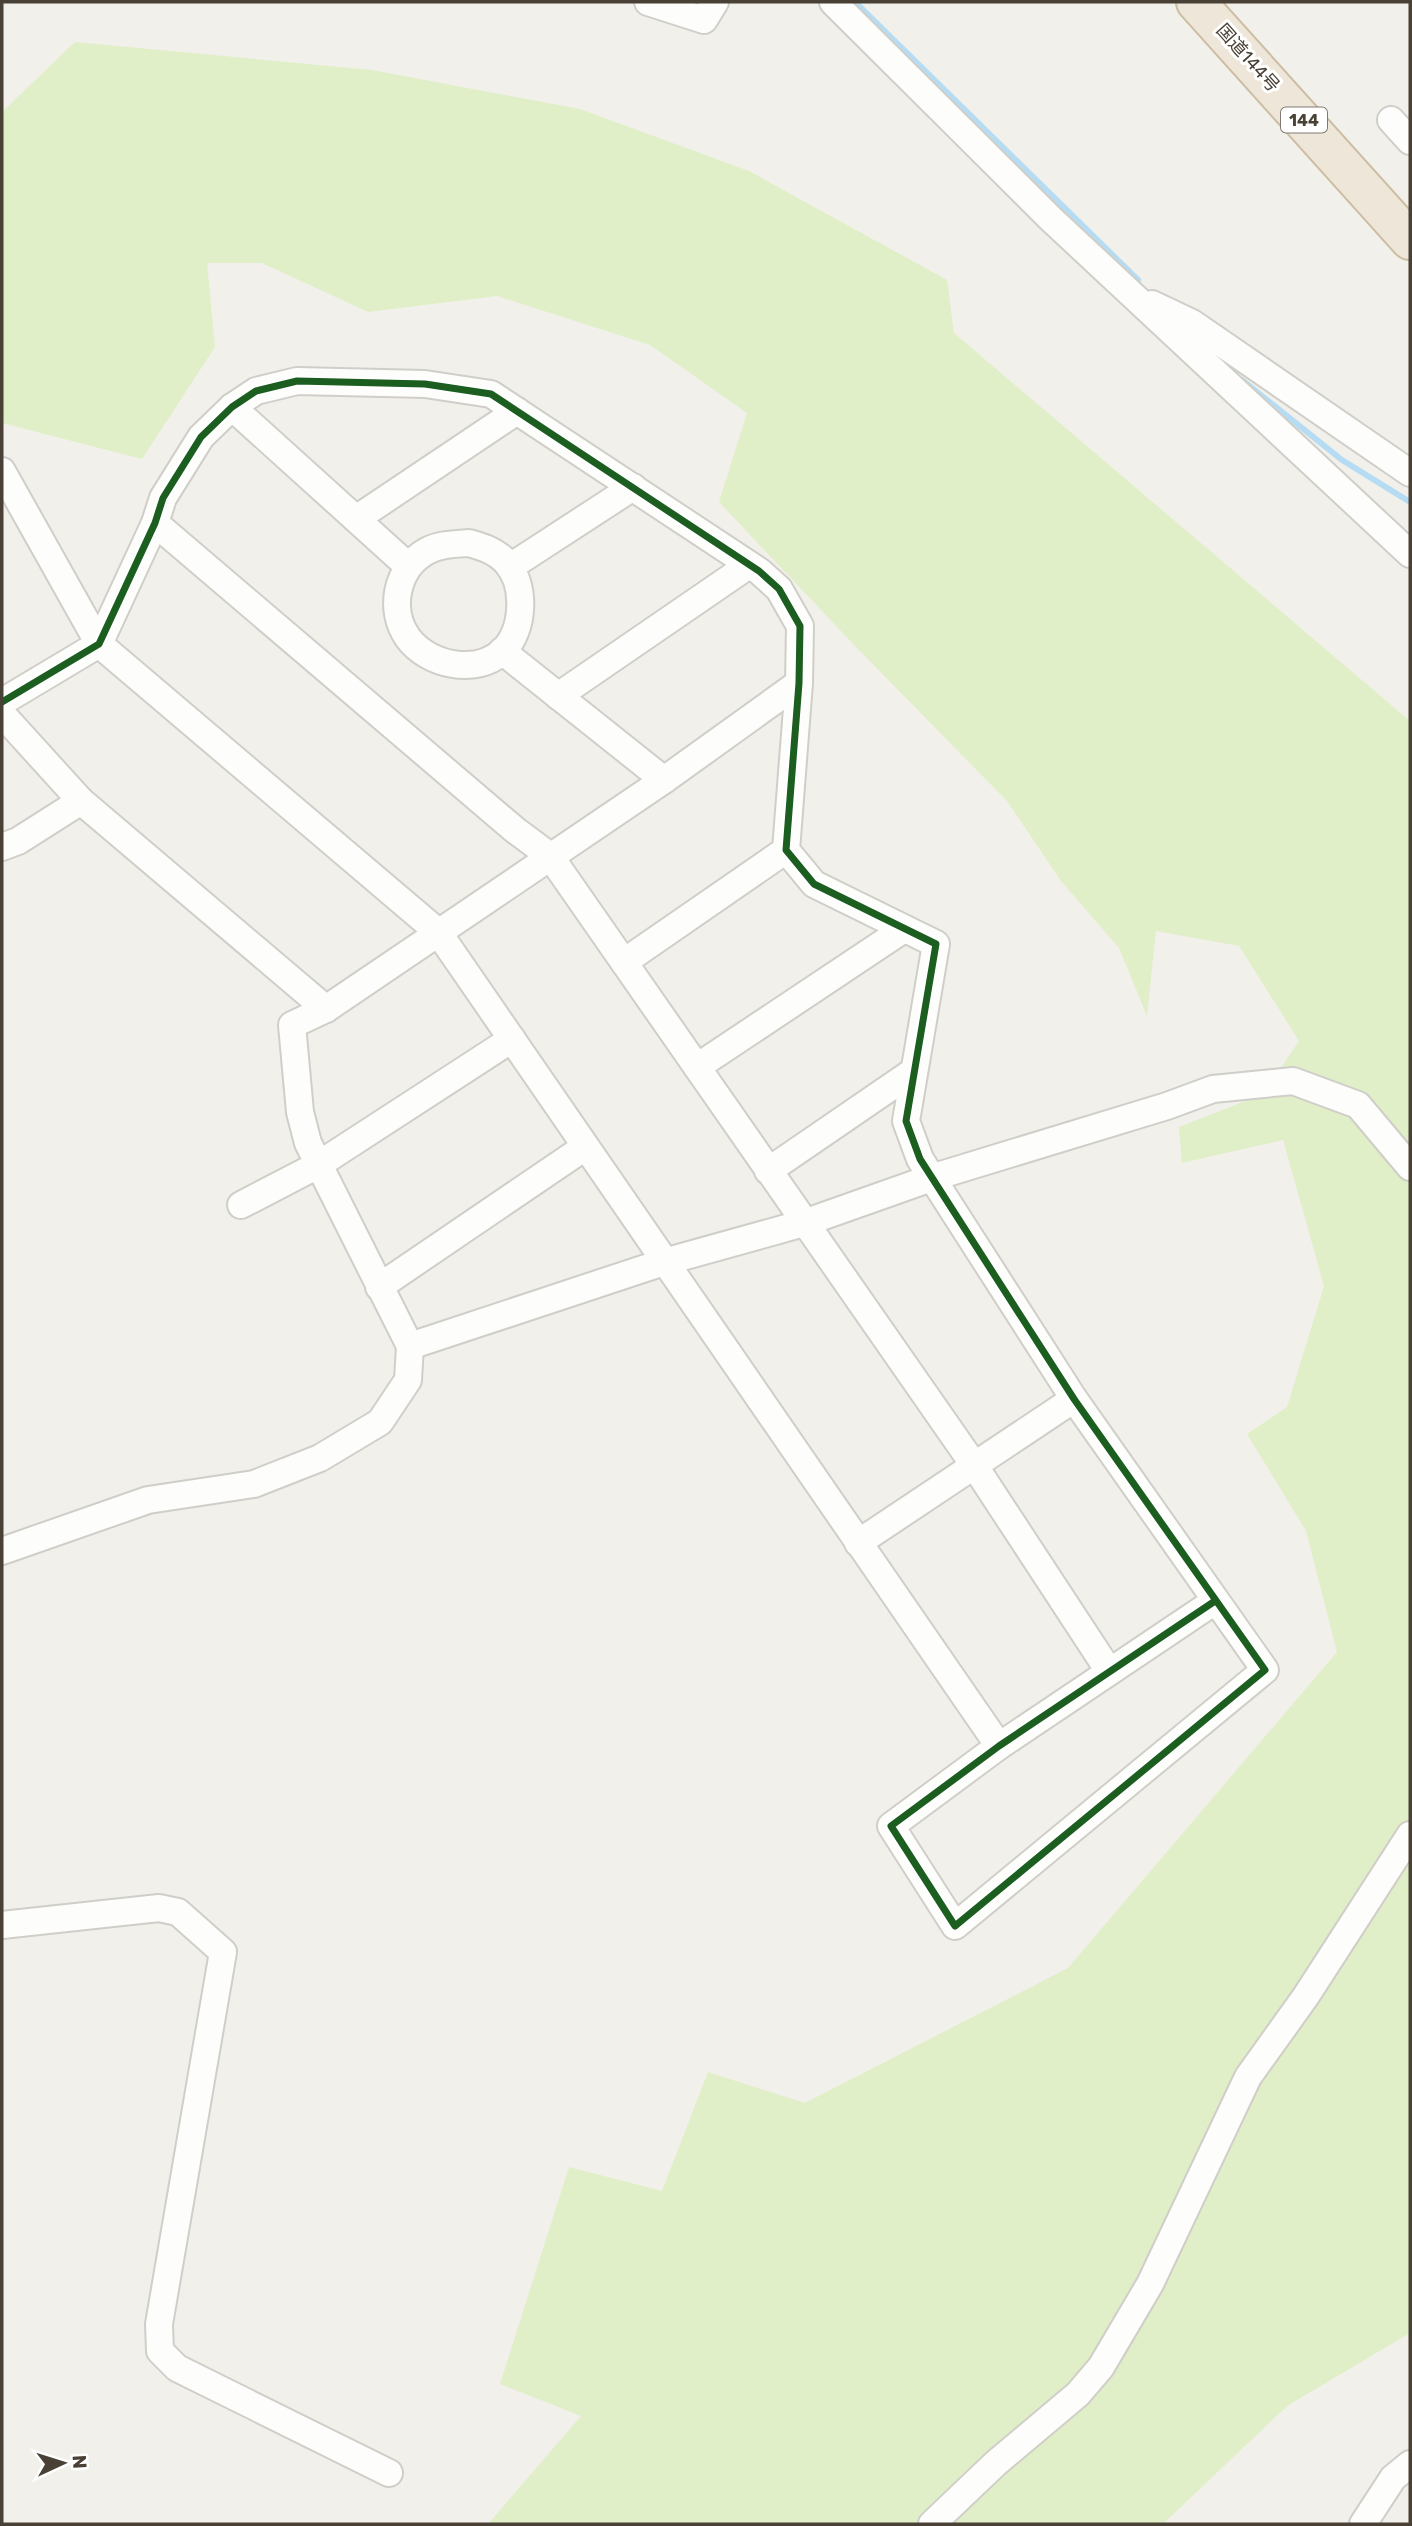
<svg xmlns="http://www.w3.org/2000/svg" width="1412" height="2526" font-family="Rubik,'Noto Sans JP',sans-serif">
<style>
.green{fill:#e0efc8}
.lines{fill:none;stroke-linecap:round;stroke-linejoin:round}
.stream{stroke:#b6dcf4;stroke-width:6}
.minor-casing{stroke:#d0cec8;stroke-width:30}
.highway-casing{stroke:#cdbda3;stroke-width:42}
.minor{stroke:#fdfdfc;stroke-width:26}
.highway{stroke:#ede6d9;stroke-width:38}
.cycleway-casing{stroke:#fff;stroke-width:11}
.cycleway{stroke:#1b5e20;stroke-width:7}
.labels{text-anchor:middle;dominant-baseline:central;stroke-width:6;stroke-linejoin:round;paint-order:stroke}
.shield{fill:#fff;stroke:#807a72;stroke-width:2}
.shield-label{font-size:16px;font-weight:bold;fill:#494135}
.street-label{font-size:18px;fill:#494135;stroke:#fff}
</style>
<rect width="100%" height="100%" fill="#f2f0ea"/>
<path class="green" d="M 75,42 L 372,70 L 580,109 L 749,171 L 947,280 L 954,333 L 1410,721 L 1410,2333 L 1287,2406 L 1163,2524 L 488,2524 L 581,2416 L 500,2384 L 569,2167 L 662,2191 L 708,2072 L 805,2103 L 1068,1968 L 1337,1652 L 1306,1531 L 1247,1434 L 1287,1407 L 1324,1286 L 1283,1140 L 1182,1163 L 1179,1127 L 1263,1094 L 1299,1041 L 1239,946 L 1156,931 L 1147,1016 L 1119,948 L 1061,881 L 1007,801 L 854,645 L 719,502 L 747,413 L 650,345 L 497,296 L 368,312 L 262,263 L 207,263 L 215,347 L 142,459 L 2,423 L 2,112 Z"/>
<g class="lines">
<g class="stream">
<path d="M 855,2 L 1138,280"/>
<path d="M 1242,380 L 1342,460 L 1410,502"/>
</g>
<g class="minor-casing">
<g id="minor">
<path d="M 648,2 L 704,20 L 715,2"/>
<path d="M 833,2 L 1051,219 L 1410,554"/>
<path d="M 1391,120 L 1410,141"/>
<path d="M 1152,304 L 1192,323 L 1410,473"/>
<path d="M 232,407 L 408,566"/>
<path d="M 2,471 L 99,644 L 438,932 L 999,1746"/>
<path d="M 356,519 L 517,411"/>
<path d="M 155,523 L 515,830 L 550,856 L 974,1465 L 1109,1671"/>
<path d="M 469,543 C 483,547 496,551 506,562 C 526,584 525,629 503,651 C 476,676 428,665 408,638 C 388,610 396,568 427,551 C 440,544 455,544 469,543 Z"/>
<path d="M 510,567 L 633,487"/>
<path d="M 502,651 L 664,780"/>
<path d="M 799,683 L 664,780 L 326,1009 L 292,1025 L 300,1112 L 308,1143 L 410,1346 L 664,1262 L 804,1223 L 934,1177 L 1167,1106 L 1213,1089 L 1293,1081 L 1358,1105 L 1410,1167"/>
<path d="M 558,696 L 749,565"/>
<path d="M 2,702 L 99,644 L 155,523 L 163,498 L 201,437 L 232,407 L 256,391 L 297,381 L 425,384 L 491,394 L 759,571 L 779,589 L 800,626 L 799,683 L 786,850 L 814,884 L 936,944 L 906,1121 L 920,1159 L 1074,1399 L 1265,1670 L 955,1926 L 891,1826 L 999,1746 L 1215,1601"/>
<path d="M 2,714 L 81,801 L 326,1009"/>
<path d="M 2,847 L 18,841 L 81,801"/>
<path d="M 624,962 L 786,850"/>
<path d="M 697,1067 L 904,929"/>
<path d="M 768,1171 L 914,1071"/>
<path d="M 241,1205 L 318,1165 L 512,1039"/>
<path d="M 379,1287 L 585,1147"/>
<path d="M 858,1543 L 1074,1399"/>
<path d="M 2,1551 L 148,1500 L 254,1484 L 320,1458 L 380,1422 L 408,1380 L 410,1346"/>
<path d="M 2,1925 L 159,1908 L 178,1912 L 223,1952 L 159,2324 L 160,2351 L 177,2368 L 389,2473"/>
<path d="M 932,2524 L 996,2463 L 1078,2394 L 1101,2367 L 1150,2284 L 1248,2077 L 1306,1996 L 1410,1835"/>
<path d="M 1363,2524 L 1393,2478 L 1410,2464"/>
</g>
</g>
<g class="highway-casing">
<path id="highway" d="M 1196,2 L 1410,240"/>
</g>
<use href="#minor" class="minor"/>
<use href="#highway" class="highway"/>
<g class="cycleway-casing">
<path id="cycleway" d="M 2,702 L 99,644 L 155,523 L 163,498 L 201,437 L 232,407 L 256,391 L 297,381 L 425,384 L 491,394 L 759,571 L 779,589 L 800,626 L 799,683 L 786,850 L 814,884 L 936,944 L 906,1121 L 920,1159 L 1074,1399 L 1265,1670 L 955,1926 L 891,1826 L 999,1746 L 1215,1601"/>
</g>
<use href="#cycleway" class="cycleway"/>
</g>
<g class="labels">
<rect class="shield" x="1281" y="107.5" width="46" height="25" rx="5"/>
<g class="shield-label">
<text x="1304" y="120">144</text>
</g>
<g class="street-label">
<text transform="translate(1248 58) rotate(48)">国道144号</text>
</g>
</g>
<rect width="1412" height="2526" fill="none" stroke="#494135" stroke-width="7"/>
<g transform="translate(63 2463) rotate(86)" stroke="#ffffff" stroke-width="5" paint-order="stroke">
<path d="M0-5L12 26L0 18L-12 26Z" fill="#494135"/>
<text y="-10" font-size="19" font-weight="bold" text-anchor="middle" fill="#494135">N</text>
</g>
</svg>
